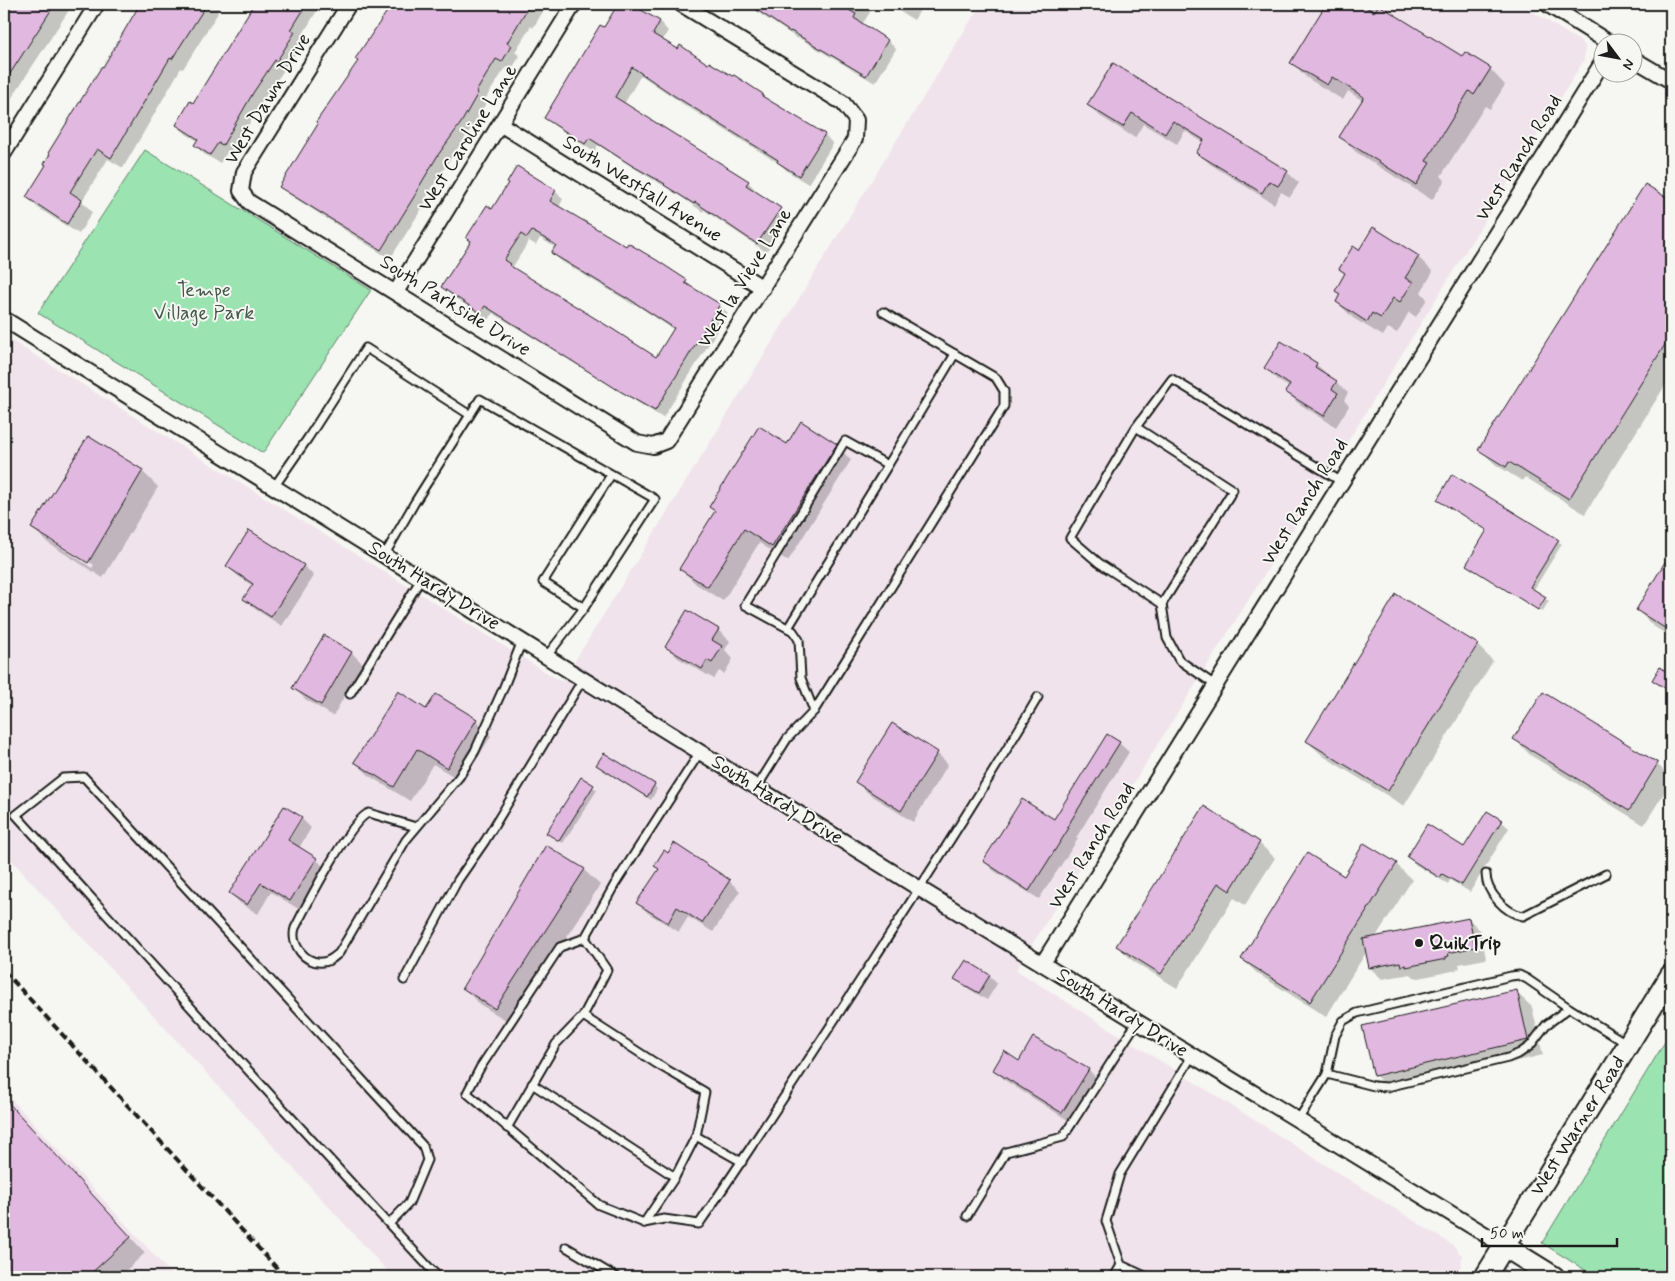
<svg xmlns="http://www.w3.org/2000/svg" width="1675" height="1281" font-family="Mynerve,sans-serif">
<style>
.built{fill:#f0e3ec}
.green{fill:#9be3b1;stroke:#5c8066}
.shadow{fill:#0003;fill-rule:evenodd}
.building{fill:#e1b8df;stroke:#1c1c1c;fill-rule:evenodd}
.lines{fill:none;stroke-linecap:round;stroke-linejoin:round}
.lane-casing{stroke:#1c1c1c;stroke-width:11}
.street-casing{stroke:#1c1c1c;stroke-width:18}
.secondary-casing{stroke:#1c1c1c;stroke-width:24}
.lane{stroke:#f6f6f2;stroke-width:7}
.street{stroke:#f6f6f2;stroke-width:14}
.secondary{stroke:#f6f6f2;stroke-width:20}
.rail{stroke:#1c1c1c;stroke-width:4;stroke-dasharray:8 4;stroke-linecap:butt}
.poi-dot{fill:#1c1c1c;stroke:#f6f6f2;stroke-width:2}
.labels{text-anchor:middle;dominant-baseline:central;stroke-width:4;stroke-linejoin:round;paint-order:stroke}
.street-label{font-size:20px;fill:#1c1c1c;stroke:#f6f6f2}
.park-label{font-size:20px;fill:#425849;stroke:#f6f6f2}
.poi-label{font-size:20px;font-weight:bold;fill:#1c1c1c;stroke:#f6f6f2;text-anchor:start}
</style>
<rect width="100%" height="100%" fill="#f6f6f2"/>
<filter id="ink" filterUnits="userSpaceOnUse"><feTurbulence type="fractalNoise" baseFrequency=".02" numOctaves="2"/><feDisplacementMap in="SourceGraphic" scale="10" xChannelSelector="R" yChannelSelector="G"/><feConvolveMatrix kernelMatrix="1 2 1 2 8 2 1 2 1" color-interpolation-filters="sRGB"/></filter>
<g filter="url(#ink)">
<g class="built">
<path d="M 981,4 L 1520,4 L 1581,42 L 1585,46 L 1584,60 L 1335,462 L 1016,970 L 1454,1246 L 1462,1256 L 1461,1265 L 1454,1277 L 393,1277 L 4,852 L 4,336 L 562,682 Z"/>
<path d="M 4,1091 L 174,1277 L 4,1277 Z"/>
</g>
<g class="green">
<path d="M 145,150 L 371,290 L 263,453 L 38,313 Z"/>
<path d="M 1671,1032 L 1671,1277 L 1596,1277 L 1542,1243 Z"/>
</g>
<g class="shadow">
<path d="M 4,4 L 73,4 L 11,99 L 4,95 Z"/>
<path d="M 142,4 L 222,4 L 217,12 L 218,13 L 183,69 L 181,68 L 123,168 L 108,159 L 82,201 L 92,212 L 79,234 L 38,208 L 27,197 Z"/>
<path d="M 255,4 L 321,4 L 300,39 L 303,42 L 262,102 L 232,153 L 228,151 L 220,163 L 204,154 L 195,145 L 198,141 L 186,134 L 177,125 L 193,105 Z"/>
<path d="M 394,4 L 551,4 L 549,6 L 547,5 L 533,28 L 531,26 L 515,52 L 520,56 L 511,70 L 506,67 L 484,101 L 486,103 L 469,132 L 447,164 L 424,201 L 426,202 L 390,259 L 290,195 L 281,186 L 359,61 L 357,59 Z"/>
<path d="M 619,4 L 628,4 L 660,22 L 668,31 L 662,41 L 762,95 L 769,101 L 825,135 L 833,144 L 808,184 L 787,171 L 780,164 L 683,104 L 641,75 L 624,104 L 748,182 L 757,191 L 756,193 L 780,209 L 789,218 L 766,252 L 704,210 L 703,212 L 671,190 L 642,173 L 598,145 L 594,152 L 555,126 L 546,117 Z"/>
<path d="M 749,4 L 875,4 L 862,25 L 888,41 L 896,49 L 875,83 L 799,38 L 798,39 L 759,13 Z"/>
<path d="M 887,4 L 924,4 L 914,20 Z"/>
<path d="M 1328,4 L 1376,4 L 1462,58 L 1490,69 L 1505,85 L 1490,109 L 1485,106 L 1441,176 L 1445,180 L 1432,200 L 1356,152 L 1341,137 L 1363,101 L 1348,91 L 1343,100 L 1307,78 L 1292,62 Z"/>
<path d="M 1114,64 L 1287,172 L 1299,183 L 1290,197 L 1281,192 L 1274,204 L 1210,164 L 1198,153 L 1204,143 L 1185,131 L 1177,144 L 1143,124 L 1135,138 L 1100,116 L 1089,105 Z"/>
<path d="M 555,191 L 563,199 L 559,207 L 686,281 L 693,289 L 719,305 L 728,313 L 663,418 L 493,313 L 489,320 L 451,295 L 443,287 L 492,210 ZM 540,238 L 556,248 L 553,253 L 561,261 L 634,305 L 635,304 L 674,330 L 656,359 L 512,268 L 529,241 L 536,245 Z"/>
<path d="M 1668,200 L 1671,203 L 1671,376 L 1585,514 L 1525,477 L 1522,481 L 1496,465 L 1480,450 Z"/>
<path d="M 1359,251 L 1418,257 L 1433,272 L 1421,292 L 1427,299 L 1416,317 L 1409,312 L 1397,333 L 1388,328 L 1383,336 L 1353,318 L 1337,302 L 1341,296 L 1336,291 L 1346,275 L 1340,269 Z"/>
<path d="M 1316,364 L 1348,393 L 1344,400 L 1349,406 L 1336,427 L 1298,403 L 1287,392 L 1289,387 L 1277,380 L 1266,368 Z"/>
<path d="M 836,445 L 851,460 L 788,561 L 759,543 L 723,601 L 696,584 L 681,569 L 716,513 L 710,507 L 788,446 Z"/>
<path d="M 142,471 L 158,487 L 103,578 L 48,543 L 32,528 ZM 49,537 L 94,565 L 92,568 L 49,540 Z"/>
<path d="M 1453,475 L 1562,544 L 1533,591 L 1537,609 L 1467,565 L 1488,531 L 1438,499 Z"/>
<path d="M 250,532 L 304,566 L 314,576 L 282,626 L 255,609 L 245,599 L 253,586 L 238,576 L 227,566 Z"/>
<path d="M 1671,554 L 1671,637 L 1653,626 L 1637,610 Z"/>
<path d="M 1396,595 L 1477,645 L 1493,661 L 1404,806 L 1323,756 L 1307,741 Z"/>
<path d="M 1546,599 L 1549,601 L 1542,612 L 1539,610 Z"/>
<path d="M 718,630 L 730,641 L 725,650 L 733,659 L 724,674 L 719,671 L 714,679 L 678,658 L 667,647 Z"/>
<path d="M 325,637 L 352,653 L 363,664 L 333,716 L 305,699 L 294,688 Z"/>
<path d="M 1543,693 L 1657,764 L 1671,778 L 1671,782 L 1644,825 L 1530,755 L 1515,739 Z"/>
<path d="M 427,711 L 476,720 L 491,736 L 463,782 L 433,764 L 410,801 L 371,777 L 355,762 Z"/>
<path d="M 1119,743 L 1129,752 L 1076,838 L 1078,839 L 1039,899 L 994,871 L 984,861 L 1055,821 Z"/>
<path d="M 937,753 L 948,764 L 913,822 L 868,793 L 856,782 Z"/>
<path d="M 604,754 L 654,785 L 657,789 L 651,800 L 601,769 L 598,765 Z"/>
<path d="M 582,779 L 597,790 L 563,843 L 551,836 Z"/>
<path d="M 284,807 L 302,819 L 299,819 L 283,845 L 285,846 L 302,819 L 311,828 L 299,848 L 316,859 L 326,869 L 300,910 L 271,892 L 258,914 L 240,903 L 230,893 Z"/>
<path d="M 1501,821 L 1509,828 L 1470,892 L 1450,880 L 1448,884 L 1416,865 L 1408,857 L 1465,849 Z"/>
<path d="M 1259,843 L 1275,858 L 1245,905 L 1234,898 L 1177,988 L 1133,961 L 1118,946 Z"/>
<path d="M 1396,864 L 1412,880 L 1375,938 L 1469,919 L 1481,931 L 1486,959 L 1459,964 L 1460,968 L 1456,969 L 1457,970 L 1419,978 L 1414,977 L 1411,974 L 1382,979 L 1370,968 L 1367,951 L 1326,1017 L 1258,974 L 1242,959 L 1344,877 Z"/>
<path d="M 584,870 L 600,885 L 511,1023 L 479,1004 L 464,988 Z"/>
<path d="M 729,881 L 740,891 L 713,932 L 688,917 L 679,932 L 648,913 L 638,903 Z"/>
<path d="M 966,962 L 990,976 L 997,984 L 987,1000 L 964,986 L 956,978 Z"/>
<path d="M 1516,992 L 1532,1007 L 1543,1055 L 1390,1091 L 1375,1075 Z"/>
<path d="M 1034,1039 L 1089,1070 L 1100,1082 L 1074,1124 L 1006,1081 L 994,1070 L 1019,1062 Z"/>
<path d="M 4,1098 L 145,1253 L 119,1277 L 4,1277 Z"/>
</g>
<g class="building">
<path d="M 4,4 L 55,4 L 4,83 Z"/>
<path d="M 140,4 L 207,4 L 172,59 L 170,58 L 111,158 L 97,149 L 70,192 L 82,200 L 67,224 L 26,197 L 46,165 L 44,164 L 50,154 L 48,153 L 102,66 L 103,67 Z"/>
<path d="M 254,4 L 307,4 L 291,30 L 295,32 L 277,61 L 275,60 L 253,93 L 223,145 L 218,143 L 210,155 L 194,145 L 198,139 L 176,125 L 190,101 L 193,103 Z"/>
<path d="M 392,4 L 530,4 L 507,43 L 511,46 L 502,62 L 496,59 L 476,92 L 478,93 L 461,123 L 438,155 L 416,192 L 417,192 L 381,250 L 279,187 L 318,124 L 316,122 L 358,61 L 355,59 Z"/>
<path d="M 618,4 L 631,4 L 660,21 L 653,34 L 678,49 L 680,45 L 708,64 L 709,62 L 732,76 L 734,75 L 763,94 L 762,96 L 825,134 L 799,176 L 777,162 L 778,160 L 673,95 L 632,67 L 615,97 L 749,181 L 746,185 L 781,208 L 757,244 L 695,202 L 694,204 L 664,185 L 665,184 L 631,165 L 589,138 L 585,144 L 544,118 L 600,25 L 604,27 Z"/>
<path d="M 748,4 L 838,4 L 856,14 L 854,18 L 888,40 L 866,76 L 791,31 L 790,32 Z"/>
<path d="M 1326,4 L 1361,4 L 1374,12 L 1379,5 L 1462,56 L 1465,52 L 1491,68 L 1474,95 L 1469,91 L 1426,161 L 1430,163 L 1416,185 L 1339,137 L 1364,97 L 1332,77 L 1327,85 L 1290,63 Z"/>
<path d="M 1113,63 L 1288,171 L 1278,186 L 1269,181 L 1262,193 L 1196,153 L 1204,140 L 1173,121 L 1165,134 L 1132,113 L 1123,127 L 1087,105 Z"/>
<path d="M 517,166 L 556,190 L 550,201 L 626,246 L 628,243 L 658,261 L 687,280 L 685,283 L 720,304 L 655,411 L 618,390 L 485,306 L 480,313 L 441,287 L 471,241 L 466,238 L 487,205 L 492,209 L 508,183 L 507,183 ZM 532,231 L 556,245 L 551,253 L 626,298 L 626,297 L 674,328 L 656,357 L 614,330 L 509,265 L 510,264 L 504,260 L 521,234 L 527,238 Z"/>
<path d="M 1645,184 L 1669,199 L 1666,203 L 1671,206 L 1671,335 L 1569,499 L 1509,462 L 1506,467 L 1478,450 Z"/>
<path d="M 1373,227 L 1419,256 L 1405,278 L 1413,282 L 1400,302 L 1393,298 L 1381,318 L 1372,313 L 1367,322 L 1336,302 L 1340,294 L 1335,291 L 1345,273 L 1339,269 L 1353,246 L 1359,250 Z"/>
<path d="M 1281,341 L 1317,363 L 1315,367 L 1337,381 L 1332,389 L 1338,393 L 1324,416 L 1285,392 L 1290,385 L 1264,368 Z"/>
<path d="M 801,421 L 837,444 L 772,547 L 744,529 L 708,587 L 679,569 L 715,511 L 709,507 L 759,426 L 787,444 Z"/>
<path d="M 88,436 L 143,470 L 88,563 L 31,528 Z"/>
<path d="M 1452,474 L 1559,540 L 1530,587 L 1546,597 L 1538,610 L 1466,565 L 1487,530 L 1437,500 Z"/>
<path d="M 249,530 L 304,565 L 271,617 L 243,599 L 253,584 L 226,566 Z"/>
<path d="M 1671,552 L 1671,632 L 1636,610 Z"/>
<path d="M 1396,594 L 1478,644 L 1388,791 L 1306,741 Z"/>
<path d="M 687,610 L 719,629 L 712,640 L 722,646 L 712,663 L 707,660 L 702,669 L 665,647 Z"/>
<path d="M 324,635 L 352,652 L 321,705 L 292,688 Z"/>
<path d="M 1660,667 L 1671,675 L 1671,692 L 1652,680 Z"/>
<path d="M 398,691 L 426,709 L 436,694 L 477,719 L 447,768 L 417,749 L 394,787 L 354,762 Z"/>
<path d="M 1543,692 L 1658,763 L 1629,811 L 1513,739 Z"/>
<path d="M 892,723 L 938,752 L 901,811 L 855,782 Z"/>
<path d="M 1107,734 L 1120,742 L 1067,827 L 1069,828 L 1029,891 L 983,861 L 1022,799 L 1054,819 Z"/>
<path d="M 604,753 L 655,784 L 647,797 L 596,765 Z"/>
<path d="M 581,777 L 594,785 L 559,841 L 546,833 Z"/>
<path d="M 284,806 L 302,817 L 288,840 L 317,858 L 290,901 L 261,883 L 247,905 L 229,893 Z"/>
<path d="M 1204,806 L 1260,842 L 1230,891 L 1218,883 L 1161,974 L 1116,946 Z"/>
<path d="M 1487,811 L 1502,820 L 1462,885 L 1442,874 L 1440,878 L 1407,857 L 1427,824 L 1464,847 Z"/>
<path d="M 674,843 L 730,880 L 702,923 L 677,907 L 668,923 L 636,903 L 659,869 L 654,866 L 664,850 L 668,853 Z"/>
<path d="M 1364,843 L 1397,863 L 1310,1002 L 1241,959 L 1307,853 L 1344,876 Z"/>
<path d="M 546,845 L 585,869 L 495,1009 L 462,988 Z"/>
<path d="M 1469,918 L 1475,947 L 1448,953 L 1449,956 L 1446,957 L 1446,959 L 1406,967 L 1406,965 L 1401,966 L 1400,962 L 1369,968 L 1363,939 Z"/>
<path d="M 966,960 L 990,975 L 979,993 L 954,979 Z"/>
<path d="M 1517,990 L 1528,1040 L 1374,1076 L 1362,1026 Z"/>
<path d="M 1033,1037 L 1089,1069 L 1062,1113 L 993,1070 L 1004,1051 L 1019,1061 Z"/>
<path d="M 4,1098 L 131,1237 L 87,1277 L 4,1277 Z"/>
</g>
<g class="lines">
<g class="lane-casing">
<g id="lane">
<path d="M 1136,427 L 1233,490 L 1162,604 L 1099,563 L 1070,538 L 1136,427 L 1172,379 L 1342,482"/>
<path d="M 274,487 L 308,438 L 366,348 L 470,415"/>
<path d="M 384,556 L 415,502 L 480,399 L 655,499 L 584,608 L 546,657"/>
<path d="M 1162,604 L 1167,638 L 1179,660 L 1215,685"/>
<path d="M 584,608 L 543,582 L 611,475"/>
<path d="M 788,628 L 888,465"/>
<path d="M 350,694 L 421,579"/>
<path d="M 814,711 L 801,678 L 799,640 L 793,631 L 745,605 L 845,441 L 888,465 L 955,354"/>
<path d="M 700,752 L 615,884 L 585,938 L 560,947 L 480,1068 L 467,1093 L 599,1205 L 644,1223 L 664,1219 L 699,1224 C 759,1137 816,1048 874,959 C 930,872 986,786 1038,697"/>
<path d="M 757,787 L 787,739 L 814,711 L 1004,406 L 1004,391 L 996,378 L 883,312"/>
<path d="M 416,827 L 369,813 C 352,817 305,908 295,928 C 290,944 305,964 322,962 C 330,962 334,957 339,953 L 406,840 L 459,777 L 475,751 L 503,689 L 522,641"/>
<path d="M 1486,874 C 1486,892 1505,913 1523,916 L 1606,874"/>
<path d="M 404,980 L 458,880 L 485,841 L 583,679"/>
<path d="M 583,1016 L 607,970 L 585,938"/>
<path d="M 1327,1074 L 1374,1086 L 1387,1087 L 1508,1058 L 1520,1053 L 1530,1046 L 1546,1025 L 1569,1008"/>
<path d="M 532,1084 L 675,1177"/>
<path d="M 1298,1120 L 1327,1074 L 1335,1036 L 1343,1021 L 1357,1013 L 1511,976 L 1519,975 L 1527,979 L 1569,1008 L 1626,1043"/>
<path d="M 507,1128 L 556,1044 L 583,1016 L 657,1064 L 705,1092 L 696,1136"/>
<path d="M 967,1216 L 1006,1152 L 1063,1137 L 1137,1022"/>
<path d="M 644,1223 L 675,1177 L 696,1136 L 742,1162"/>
<path d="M 389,1224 L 409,1203 L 427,1160 L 423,1146 L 84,777 L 63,778 L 16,815 C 156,969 296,1124 438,1277"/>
<path d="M 566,1247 L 616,1277"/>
<path d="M 1114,1277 L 1121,1265"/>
<path d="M 1147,1277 L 1121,1265 L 1106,1221 L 1120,1174 L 1192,1056"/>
</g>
</g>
<g class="street-casing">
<g id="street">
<path d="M 349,4 L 244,172 L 241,191 L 249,202 L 637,443 L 653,446 L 666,441 L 855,139 L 856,120 L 843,103 L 681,4"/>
<path d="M 1547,4 L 1608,42"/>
<path d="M 1632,58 L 1671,81"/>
<path d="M 500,124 L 763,288"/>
<path d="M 4,153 L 97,4"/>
<path d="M 396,292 L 574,4"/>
<path d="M 4,319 L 920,889 L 1504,1246"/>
<path d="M 1043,963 L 1602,63"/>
</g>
</g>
<g class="secondary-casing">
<g id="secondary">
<path d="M 1504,1246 L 1554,1277"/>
<path d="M 1485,1277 L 1671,975"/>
</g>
</g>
<use href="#lane" class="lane"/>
<use href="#street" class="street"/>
<use href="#secondary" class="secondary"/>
<path class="rail" d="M 4,971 L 285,1277"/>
</g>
</g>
<circle class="poi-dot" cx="1419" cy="943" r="5"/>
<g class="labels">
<g class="street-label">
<text transform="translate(268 99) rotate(-59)">West Dawn Drive</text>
<text transform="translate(468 138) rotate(-58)">West Caroline Lane</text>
<text transform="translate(1519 158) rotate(-58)">West Ranch Road</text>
<text transform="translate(642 189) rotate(32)">South Westfall Avenue</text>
<text transform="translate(745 278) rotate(-58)">West la Vieve Lane</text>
<text transform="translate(455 306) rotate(32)">South Parkside Drive</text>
<text transform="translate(1305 502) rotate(-58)">West Ranch Road</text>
<text transform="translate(434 586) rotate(32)">South Hardy Drive</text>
<text transform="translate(777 800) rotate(32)">South Hardy Drive</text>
<text transform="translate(1092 846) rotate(-58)">West Ranch Road</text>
<text transform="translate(1122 1013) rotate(32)">South Hardy Drive</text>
<text transform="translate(1578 1126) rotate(-58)">West Warner Road</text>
</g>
<g class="park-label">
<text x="204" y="290">Tempe<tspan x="204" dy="23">Village Park</tspan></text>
</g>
<g class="poi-label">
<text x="1429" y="943">QuikTrip</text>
</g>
</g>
<rect width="1675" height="1281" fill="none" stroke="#f6f6f2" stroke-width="20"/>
<rect x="10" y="10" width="1655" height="1261" fill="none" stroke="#1c1c1c" stroke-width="2" filter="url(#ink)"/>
<g transform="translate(1618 58) rotate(122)"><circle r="24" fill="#f6f6f2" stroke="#9f9f9c"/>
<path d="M0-4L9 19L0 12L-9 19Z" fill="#1c1c1c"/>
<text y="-8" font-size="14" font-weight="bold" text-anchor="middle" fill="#1c1c1c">N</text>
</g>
<path d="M1482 1238v8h135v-8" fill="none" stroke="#1c1c1c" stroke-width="2.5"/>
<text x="1490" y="1238" font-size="15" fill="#1c1c1c" stroke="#f6f6f2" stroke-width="4" paint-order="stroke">50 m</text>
</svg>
